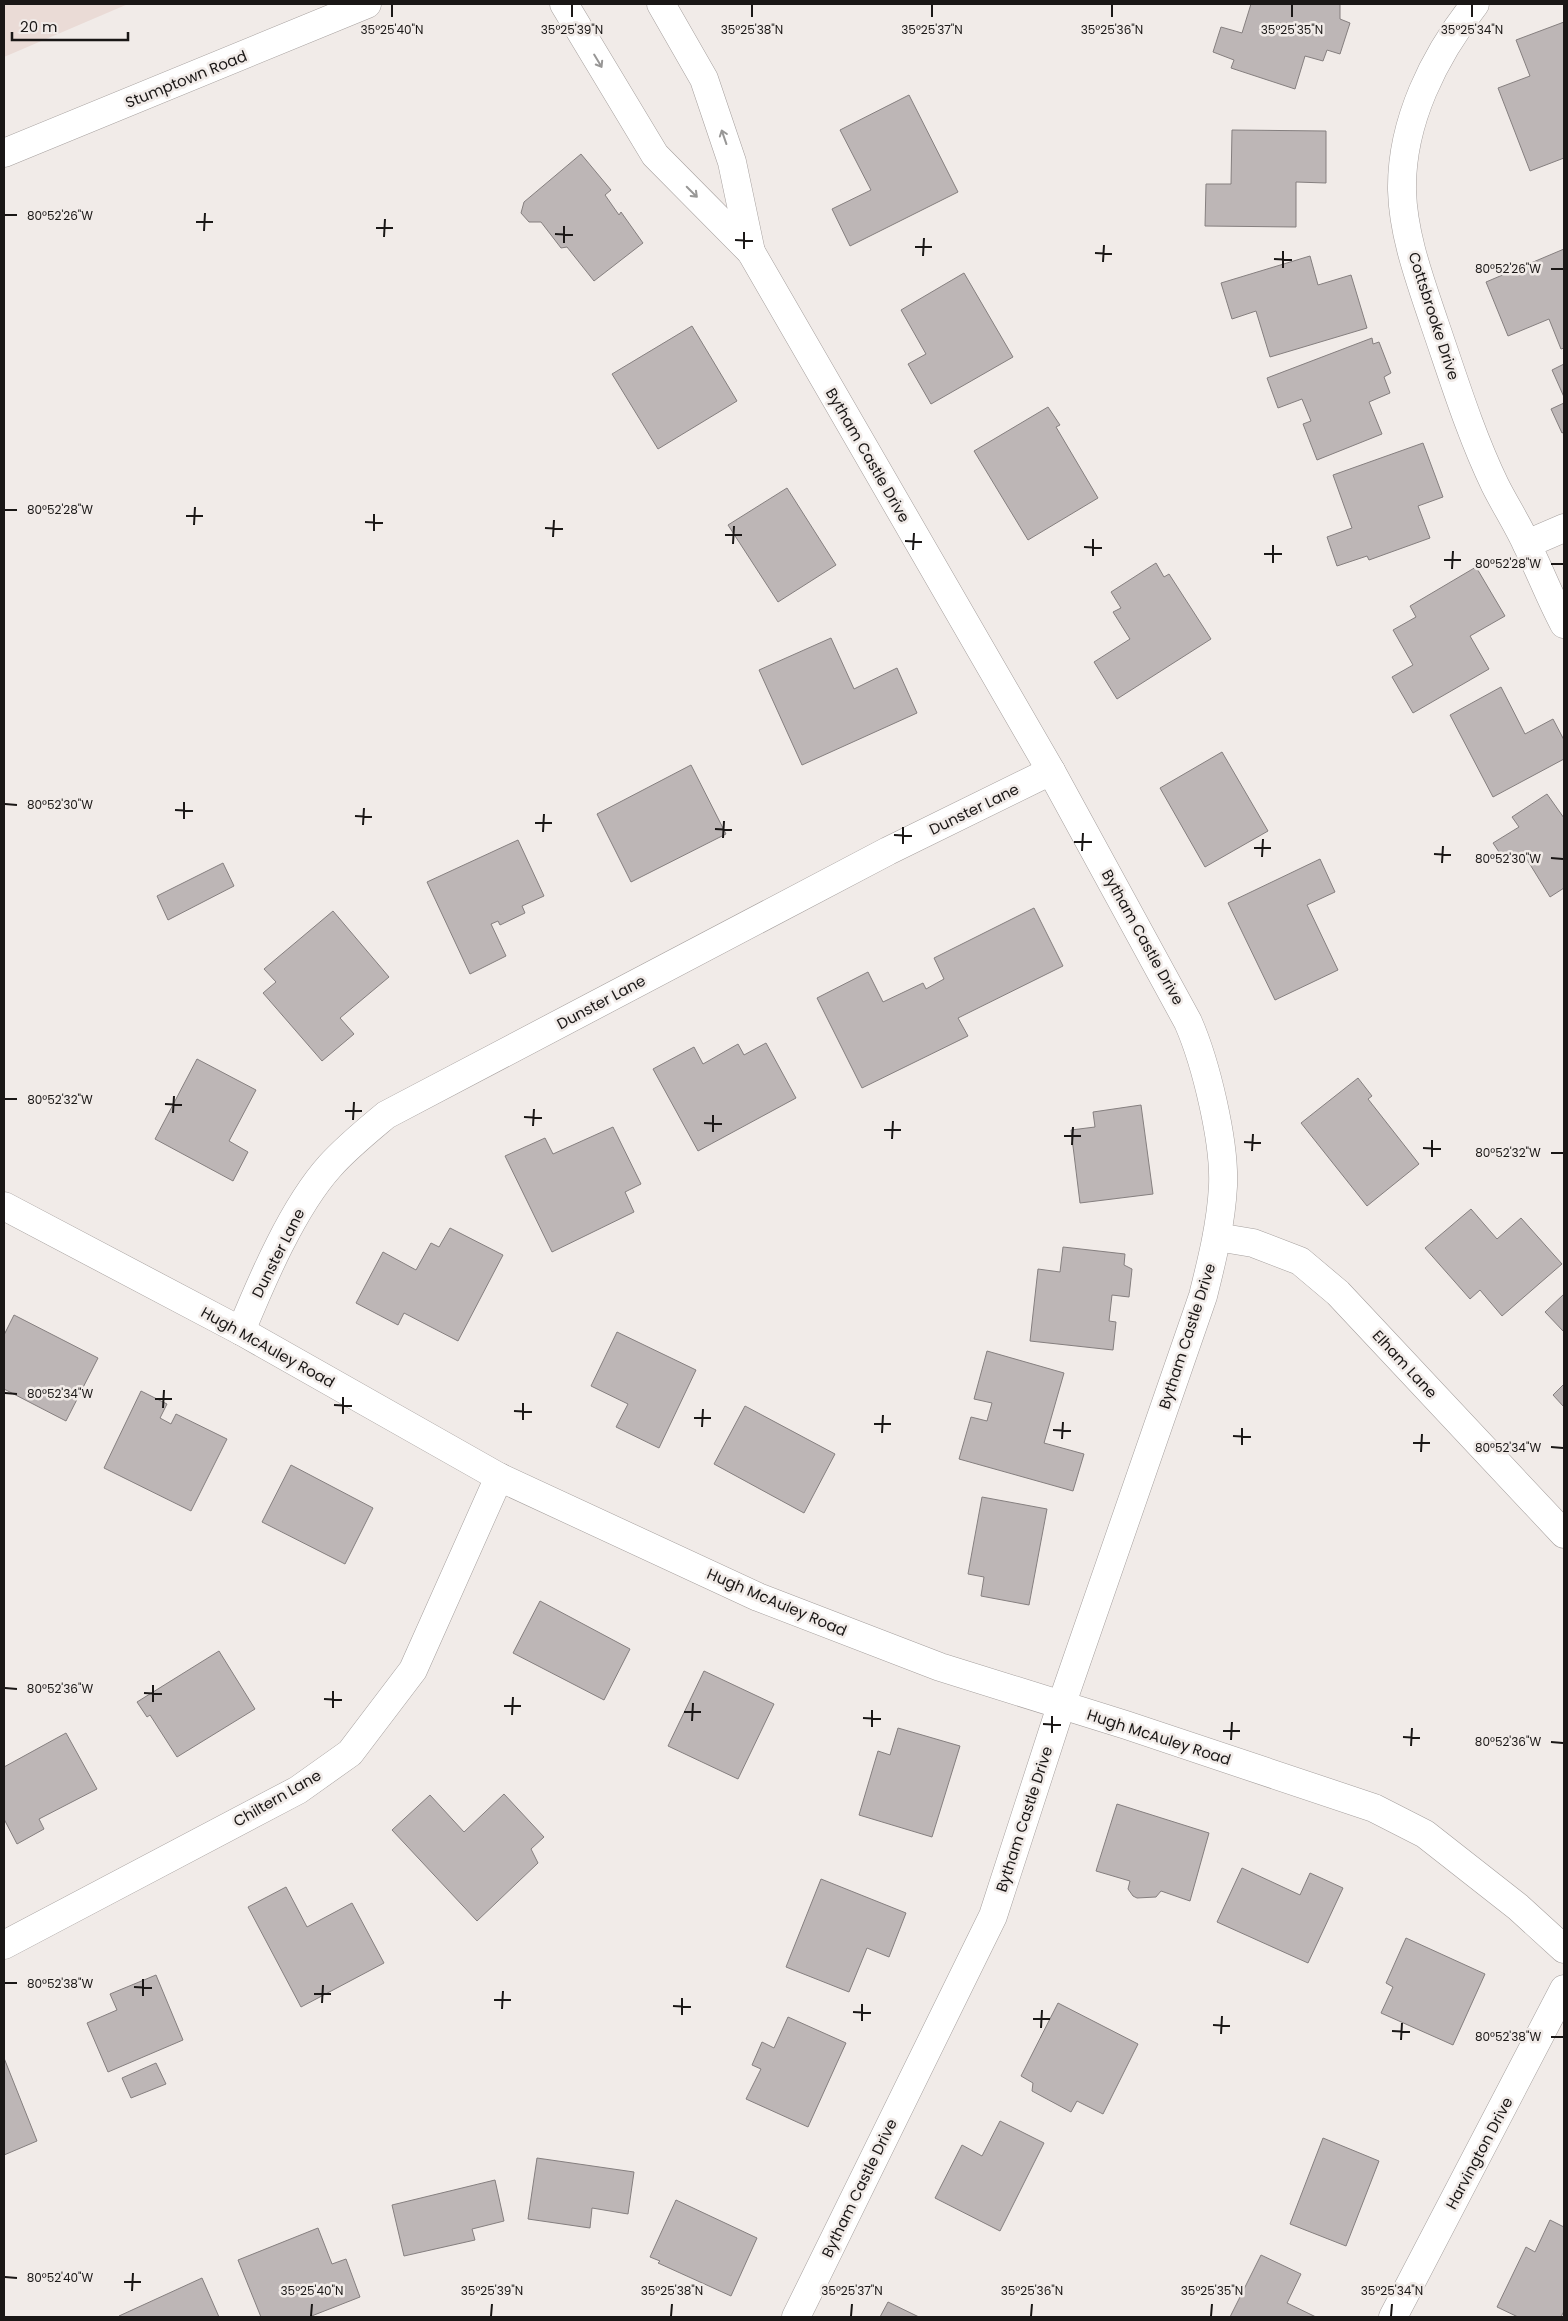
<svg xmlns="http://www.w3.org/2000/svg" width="1568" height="2321" font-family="Poppins,sans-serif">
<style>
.built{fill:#eadbd6}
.building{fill:#bdb6b6;stroke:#857f7f}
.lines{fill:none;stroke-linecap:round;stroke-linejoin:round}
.street-casing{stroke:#a59f9d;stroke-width:29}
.secondary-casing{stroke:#a59f9d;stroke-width:29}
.street{stroke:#fff;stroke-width:28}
.secondary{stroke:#fff;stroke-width:28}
.oneway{stroke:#989796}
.ticks{fill:none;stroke:#1a1716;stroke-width:2}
.labels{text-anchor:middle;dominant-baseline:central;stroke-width:5;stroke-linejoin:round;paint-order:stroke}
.street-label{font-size:15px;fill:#1a1716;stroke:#f1ebe8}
.ticks-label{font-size:12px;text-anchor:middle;fill:#1a1716;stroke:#f1ebe8;stroke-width:5;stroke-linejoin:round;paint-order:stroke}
</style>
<rect width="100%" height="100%" fill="#f1ebe8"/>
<path class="built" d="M 4,4 L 128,4 L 4,57 Z"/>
<g class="building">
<path d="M 1251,4 L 1340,4 L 1340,19 L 1350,23 L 1340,54 L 1327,50 L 1323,61 L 1305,56 L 1295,89 L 1231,68 L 1234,60 L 1213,52 L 1221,27 L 1242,33 Z"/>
<path d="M 1564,22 L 1564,158 L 1530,171 L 1498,88 L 1530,76 L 1516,40 Z"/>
<path d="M 909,95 L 958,192 L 850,246 L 832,209 L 871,190 L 840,130 Z"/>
<path d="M 1232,130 L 1326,131 L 1326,183 L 1296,182 L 1296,227 L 1205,226 L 1206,184 L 1231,184 Z"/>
<path d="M 581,154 L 611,190 L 605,195 L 619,215 L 621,212 L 643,243 L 594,281 L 567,247 L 561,248 L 541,222 L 529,222 L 521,213 L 524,202 Z"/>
<path d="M 1564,249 L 1564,348 L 1561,349 L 1549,319 L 1508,336 L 1486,282 Z"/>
<path d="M 1310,256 L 1318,285 L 1351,275 L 1367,328 L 1270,357 L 1256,311 L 1232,319 L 1221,283 Z"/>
<path d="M 964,273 L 1013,357 L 931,404 L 908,364 L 926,354 L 901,310 Z"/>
<path d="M 692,326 L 737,401 L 658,449 L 612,374 Z"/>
<path d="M 1372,338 L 1373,344 L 1379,342 L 1391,373 L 1384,377 L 1390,393 L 1369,402 L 1382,434 L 1317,460 L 1303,424 L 1311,421 L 1302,399 L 1278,408 L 1267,378 Z"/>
<path d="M 1564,364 L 1564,397 L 1552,370 Z"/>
<path d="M 1564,403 L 1564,432 L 1562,433 L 1551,409 Z"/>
<path d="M 1048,407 L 1060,425 L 1056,427 L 1098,498 L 1028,540 L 974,451 Z"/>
<path d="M 1423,443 L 1443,497 L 1418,506 L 1430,538 L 1369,560 L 1367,556 L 1337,566 L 1327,537 L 1352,528 L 1333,475 Z"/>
<path d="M 787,488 L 836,565 L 778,602 L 728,525 Z"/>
<path d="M 1156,563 L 1164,577 L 1169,574 L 1211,639 L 1117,699 L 1094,662 L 1130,639 L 1113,612 L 1121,608 L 1111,592 Z"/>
<path d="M 1476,567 L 1505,616 L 1470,636 L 1489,669 L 1413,713 L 1392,677 L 1413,665 L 1393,630 L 1416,617 L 1410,606 Z"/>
<path d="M 831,638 L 854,689 L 897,668 L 917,713 L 802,765 L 759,670 Z"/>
<path d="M 1501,687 L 1525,734 L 1553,719 L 1564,740 L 1564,759 L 1493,797 L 1450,715 Z"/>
<path d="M 1222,752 L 1268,831 L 1205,867 L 1160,788 Z"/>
<path d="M 691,765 L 726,834 L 631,882 L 597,814 Z"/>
<path d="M 1547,794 L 1564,818 L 1564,888 L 1550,897 L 1523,853 L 1507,864 L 1493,843 L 1519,827 L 1512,817 Z"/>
<path d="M 518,840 L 544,896 L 522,906 L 525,913 L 500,925 L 498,921 L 491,924 L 506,956 L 470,974 L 427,882 Z"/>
<path d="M 1320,859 L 1335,892 L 1307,905 L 1338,970 L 1275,1000 L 1228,903 Z"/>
<path d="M 223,863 L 234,886 L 168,920 L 157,896 Z"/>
<path d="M 1034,908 L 1063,966 L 958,1018 L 968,1036 L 862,1088 L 817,998 L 868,972 L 883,1002 L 923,983 L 926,989 L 944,979 L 934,958 Z"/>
<path d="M 333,911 L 389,977 L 340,1018 L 354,1034 L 322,1061 L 263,993 L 276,982 L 264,969 Z"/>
<path d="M 766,1043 L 796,1098 L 698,1151 L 653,1069 L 694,1047 L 703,1064 L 738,1044 L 744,1055 Z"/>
<path d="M 197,1059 L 256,1090 L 229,1141 L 248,1152 L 233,1181 L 155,1139 Z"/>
<path d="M 1358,1078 L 1372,1096 L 1368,1099 L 1419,1164 L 1367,1206 L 1301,1123 Z"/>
<path d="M 1141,1105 L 1153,1194 L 1080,1203 L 1071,1130 L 1095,1127 L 1093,1112 Z"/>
<path d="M 613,1127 L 641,1184 L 625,1192 L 634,1212 L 552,1252 L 505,1156 L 545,1138 L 553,1154 Z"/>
<path d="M 1471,1209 L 1497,1239 L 1521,1218 L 1562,1264 L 1502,1316 L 1480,1290 L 1470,1299 L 1425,1248 Z"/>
<path d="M 450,1228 L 503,1255 L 458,1341 L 404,1313 L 398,1325 L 356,1303 L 383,1252 L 416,1270 L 431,1243 L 439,1247 Z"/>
<path d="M 1063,1247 L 1125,1254 L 1124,1265 L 1132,1269 L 1129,1297 L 1112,1295 L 1109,1321 L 1116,1322 L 1113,1350 L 1030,1341 L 1038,1269 L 1060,1272 Z"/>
<path d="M 1564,1294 L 1564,1332 L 1545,1312 Z"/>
<path d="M 14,1315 L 98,1358 L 66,1421 L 4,1389 L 4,1335 Z"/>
<path d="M 617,1332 L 696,1370 L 659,1448 L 616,1427 L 628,1404 L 591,1386 Z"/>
<path d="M 987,1351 L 1064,1373 L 1044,1443 L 1084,1454 L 1073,1491 L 959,1459 L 971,1417 L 987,1421 L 992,1403 L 974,1399 Z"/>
<path d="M 1564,1384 L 1564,1407 L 1553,1395 Z"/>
<path d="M 141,1391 L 167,1404 L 160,1418 L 171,1424 L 176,1414 L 227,1439 L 191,1511 L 104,1468 Z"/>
<path d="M 745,1406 L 835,1454 L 804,1513 L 714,1464 Z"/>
<path d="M 291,1465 L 373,1508 L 345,1564 L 262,1522 Z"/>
<path d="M 982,1497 L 1047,1509 L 1029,1605 L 981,1596 L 984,1577 L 968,1574 Z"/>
<path d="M 540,1601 L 630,1649 L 604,1700 L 513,1653 Z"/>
<path d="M 219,1651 L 255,1709 L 177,1757 L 150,1715 L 147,1717 L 137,1702 Z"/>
<path d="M 704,1671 L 774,1704 L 738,1779 L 668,1746 Z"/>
<path d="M 898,1728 L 960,1746 L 932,1837 L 859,1815 L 878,1751 L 890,1755 Z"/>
<path d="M 66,1733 L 97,1789 L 39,1819 L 44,1829 L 17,1844 L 4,1819 L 4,1767 Z"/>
<path d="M 504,1794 L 544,1837 L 531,1849 L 538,1863 L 477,1921 L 392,1830 L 430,1795 L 464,1832 Z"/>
<path d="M 1117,1804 L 1209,1833 L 1190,1901 L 1161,1891 L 1156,1897 L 1137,1898 L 1133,1896 L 1128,1889 L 1130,1881 L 1096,1871 Z"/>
<path d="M 1242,1868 L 1300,1895 L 1310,1873 L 1343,1888 L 1308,1963 L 1217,1922 Z"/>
<path d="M 821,1879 L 906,1913 L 889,1957 L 867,1948 L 849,1992 L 786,1967 Z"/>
<path d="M 286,1887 L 307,1927 L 352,1903 L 384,1963 L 301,2007 L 248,1907 Z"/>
<path d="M 1406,1938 L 1485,1974 L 1453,2045 L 1381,2013 L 1393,1987 L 1386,1983 Z"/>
<path d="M 156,1975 L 183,2040 L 108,2072 L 87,2023 L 117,2010 L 110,1994 Z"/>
<path d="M 1058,2003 L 1138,2044 L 1103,2114 L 1077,2101 L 1071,2112 L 1032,2091 L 1033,2083 L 1021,2076 Z"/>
<path d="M 788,2017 L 846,2043 L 808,2127 L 746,2099 L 761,2069 L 752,2065 L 762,2042 L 774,2048 Z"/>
<path d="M 4,2058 L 37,2141 L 4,2155 Z"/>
<path d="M 156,2063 L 166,2084 L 131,2098 L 122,2078 Z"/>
<path d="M 1000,2121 L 1044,2143 L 1000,2231 L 935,2198 L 962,2145 L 982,2156 Z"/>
<path d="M 1323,2138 L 1379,2161 L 1346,2246 L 1290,2224 Z"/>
<path d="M 537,2158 L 634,2172 L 628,2214 L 592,2208 L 590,2228 L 528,2219 Z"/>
<path d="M 495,2180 L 504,2221 L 472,2229 L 475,2240 L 404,2256 L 392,2205 Z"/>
<path d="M 676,2200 L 757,2238 L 731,2296 L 658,2263 L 660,2261 L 650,2257 Z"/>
<path d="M 1550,2220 L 1564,2227 L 1564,2311 L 1561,2317 L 1518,2317 L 1497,2307 L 1526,2247 L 1535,2252 Z"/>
<path d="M 318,2228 L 332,2264 L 346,2259 L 360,2297 L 309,2317 L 261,2317 L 238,2260 Z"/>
<path d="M 1261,2255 L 1301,2274 L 1287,2303 L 1316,2317 L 1230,2317 Z"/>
<path d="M 202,2278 L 219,2317 L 119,2317 L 119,2316 Z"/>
<path d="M 888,2302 L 919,2317 L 880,2317 Z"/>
</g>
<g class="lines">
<g class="street-casing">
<g id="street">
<path d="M 564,4 L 655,155 L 751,252 L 1051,771 L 1188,1022 C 1206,1063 1225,1142 1223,1186 C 1221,1224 1212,1260 1203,1296 L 1061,1706 L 993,1916 L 796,2317"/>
<path d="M 661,4 L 704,79 L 732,162 L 751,252"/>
<path d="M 1475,4 C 1434,56 1401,122 1402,190 C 1403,235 1420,280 1434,322 C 1453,377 1470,433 1495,485 C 1505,505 1518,525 1527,545 C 1540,571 1550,598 1564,624"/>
<path d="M 1527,544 L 1564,528"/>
<path d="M 4,1206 L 241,1331 L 499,1477 L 758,1597 L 940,1667 L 1126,1725 L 1374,1808 L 1425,1834 L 1518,1907 L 1564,1949"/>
<path d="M 1217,1237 L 1253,1243 L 1300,1261 L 1338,1293 L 1564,1534"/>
<path d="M 241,1331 C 262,1280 293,1207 330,1166 C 347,1147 367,1131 386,1115 L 888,851 L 1051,771"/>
<path d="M 4,1945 L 298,1790 L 350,1753 L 413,1670 L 499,1477"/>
<path d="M 1393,2317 L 1564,1989"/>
</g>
</g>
<g class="secondary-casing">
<path id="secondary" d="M 4,153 L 367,4"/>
</g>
<use href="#street" class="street"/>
<use href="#secondary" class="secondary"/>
</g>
<defs><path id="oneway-shaft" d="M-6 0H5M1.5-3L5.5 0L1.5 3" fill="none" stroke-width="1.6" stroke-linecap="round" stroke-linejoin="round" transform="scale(1.25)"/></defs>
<g class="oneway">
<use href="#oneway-shaft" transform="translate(598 61) rotate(59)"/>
<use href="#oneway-shaft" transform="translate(724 137) rotate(-109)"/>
<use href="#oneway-shaft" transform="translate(692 192) rotate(45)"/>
</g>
<path class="ticks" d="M 392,17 L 392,5M 572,17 L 572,5M 752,17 L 752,5M 932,17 L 932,5M 1112,17 L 1112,5M 1292,17 L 1292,5M 1472,17 L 1472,5M 5,215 L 17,215M 196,222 L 213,222M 376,228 L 393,228M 204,231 L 205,213M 555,234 L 573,235M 384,237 L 385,219M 735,240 L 753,241M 564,243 L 564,226M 915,247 L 932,247M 744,249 L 744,232M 1095,253 L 1112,254M 923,256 L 924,238M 1274,259 L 1292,260M 1103,262 L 1104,245M 1283,268 L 1283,251M 1551,269 L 1563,269M 5,510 L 17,510M 186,516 L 203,516M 365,522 L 383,523M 194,525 L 195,507M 545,528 L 563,529M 374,531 L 374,514M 725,535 L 742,535M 553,537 L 554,520M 905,541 L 922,542M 733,544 L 734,526M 1084,547 L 1102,548M 913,550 L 914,533M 1264,554 L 1282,554M 1093,556 L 1093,539M 1444,560 L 1461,560M 1273,563 L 1273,545M 1551,564 L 1563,564M 1452,569 L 1453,551M 5,804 L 17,805M 175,810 L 193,811M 355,816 L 372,817M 184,819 L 184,802M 535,823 L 552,823M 363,825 L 364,808M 715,829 L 732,830M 543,832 L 544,814M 894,835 L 912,836M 723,838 L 724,821M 1074,842 L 1092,842M 903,844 L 903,827M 1254,848 L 1271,848M 1082,851 L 1083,833M 1434,854 L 1451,855M 1262,857 L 1263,839M 1551,858 L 1563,859M 1442,863 L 1443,846M 5,1099 L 17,1099M 165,1104 L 182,1105M 345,1111 L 362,1111M 173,1113 L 174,1096M 524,1117 L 542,1118M 353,1120 L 354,1102M 704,1123 L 722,1124M 533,1126 L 534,1109M 884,1130 L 901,1130M 713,1132 L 713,1115M 1064,1136 L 1081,1136M 892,1139 L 893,1121M 1244,1142 L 1261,1143M 1072,1145 L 1073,1127M 1423,1148 L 1441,1149M 1252,1151 L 1253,1134M 1551,1153 L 1563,1153M 1432,1157 L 1432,1140M 5,1393 L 17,1394M 155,1399 L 172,1399M 334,1405 L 352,1406M 163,1408 L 164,1390M 514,1411 L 532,1412M 343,1414 L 343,1397M 694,1418 L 711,1418M 523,1420 L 523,1403M 874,1424 L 891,1424M 702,1427 L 703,1409M 1053,1430 L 1071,1431M 882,1433 L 883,1415M 1233,1436 L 1251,1437M 1062,1439 L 1063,1422M 1413,1443 L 1430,1443M 1242,1445 L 1242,1428M 1551,1447 L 1563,1448M 1421,1452 L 1422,1434M 5,1688 L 17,1689M 144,1693 L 162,1694M 324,1699 L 342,1700M 153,1702 L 153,1685M 504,1706 L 521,1706M 333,1708 L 333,1691M 684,1712 L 701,1712M 512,1715 L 513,1697M 863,1718 L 881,1719M 692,1721 L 693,1703M 1043,1724 L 1061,1725M 872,1727 L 872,1710M 1223,1731 L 1240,1731M 1052,1733 L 1052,1716M 1403,1737 L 1420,1738M 1231,1740 L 1232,1722M 1551,1742 L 1563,1743M 1411,1746 L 1412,1728M 5,1983 L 17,1983M 134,1987 L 152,1988M 314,1994 L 331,1994M 143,1996 L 143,1979M 494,2000 L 511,2000M 322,2003 L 323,1985M 673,2006 L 691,2007M 502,2009 L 503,1991M 853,2012 L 871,2013M 682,2015 L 682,1998M 1033,2019 L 1050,2019M 862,2021 L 862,2004M 1213,2025 L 1230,2026M 1041,2028 L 1042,2010M 1392,2031 L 1410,2032M 1221,2034 L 1222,2016M 1551,2037 L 1563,2037M 1401,2040 L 1402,2023M 5,2277 L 17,2278M 124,2282 L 141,2282M 132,2291 L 133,2273M 311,2316 L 312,2304M 491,2316 L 492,2304M 671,2316 L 672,2304M 851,2316 L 852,2304M 1031,2316 L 1032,2304M 1211,2316 L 1212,2304M 1391,2316 L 1392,2304"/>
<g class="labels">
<g class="street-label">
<text transform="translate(186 79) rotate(-22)">Stumptown Road</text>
<text transform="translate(1434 316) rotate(72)">Cottsbrooke Drive</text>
<text transform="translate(868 455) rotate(60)">Bytham Castle Drive</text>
<text transform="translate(974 809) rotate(-26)">Dunster Lane</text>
<text transform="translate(1143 937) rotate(61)">Bytham Castle Drive</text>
<text transform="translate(601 1002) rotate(-28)">Dunster Lane</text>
<text transform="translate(278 1253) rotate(-63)">Dunster Lane</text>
<text transform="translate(1187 1336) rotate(-72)">Bytham Castle Drive</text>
<text transform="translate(268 1347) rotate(29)">Hugh McAuley Road</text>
<text transform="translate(1405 1364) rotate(47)">Elham Lane</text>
<text transform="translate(777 1602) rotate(23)">Hugh McAuley Road</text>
<text transform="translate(1159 1737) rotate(18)">Hugh McAuley Road</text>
<text transform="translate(277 1798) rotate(-30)">Chiltern Lane</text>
<text transform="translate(1024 1819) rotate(-72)">Bytham Castle Drive</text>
<text transform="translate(1479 2153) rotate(-62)">Harvington Drive</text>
<text transform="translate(859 2188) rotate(-64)">Bytham Castle Drive</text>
</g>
</g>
<g class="ticks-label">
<text x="392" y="34">35°25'40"N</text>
<text x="572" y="34">35°25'39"N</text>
<text x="752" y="34">35°25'38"N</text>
<text x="932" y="34">35°25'37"N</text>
<text x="1112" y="34">35°25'36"N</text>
<text x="1292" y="34">35°25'35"N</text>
<text x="1472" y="34">35°25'34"N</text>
<text x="60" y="220">80°52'26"W</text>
<text x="1508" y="273">80°52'26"W</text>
<text x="60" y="514">80°52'28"W</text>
<text x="1508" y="568">80°52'28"W</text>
<text x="60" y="809">80°52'30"W</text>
<text x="1508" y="863">80°52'30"W</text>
<text x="60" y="1104">80°52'32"W</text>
<text x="1508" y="1157">80°52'32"W</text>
<text x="60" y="1398">80°52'34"W</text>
<text x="1508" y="1452">80°52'34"W</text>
<text x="60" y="1693">80°52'36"W</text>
<text x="1508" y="1746">80°52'36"W</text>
<text x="60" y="1988">80°52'38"W</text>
<text x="1508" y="2041">80°52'38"W</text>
<text x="60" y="2282">80°52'40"W</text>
<text x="312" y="2295">35°25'40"N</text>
<text x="492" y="2295">35°25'39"N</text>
<text x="672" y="2295">35°25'38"N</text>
<text x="852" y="2295">35°25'37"N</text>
<text x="1032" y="2295">35°25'36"N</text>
<text x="1212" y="2295">35°25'35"N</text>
<text x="1392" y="2295">35°25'34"N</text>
</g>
<rect width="1568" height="2321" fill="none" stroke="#1a1716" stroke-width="10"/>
<path d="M12 32v8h116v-8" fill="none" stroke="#1a1716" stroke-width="2.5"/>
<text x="20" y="32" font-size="15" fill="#1a1716" stroke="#f1ebe8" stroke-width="4" paint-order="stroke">20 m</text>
</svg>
